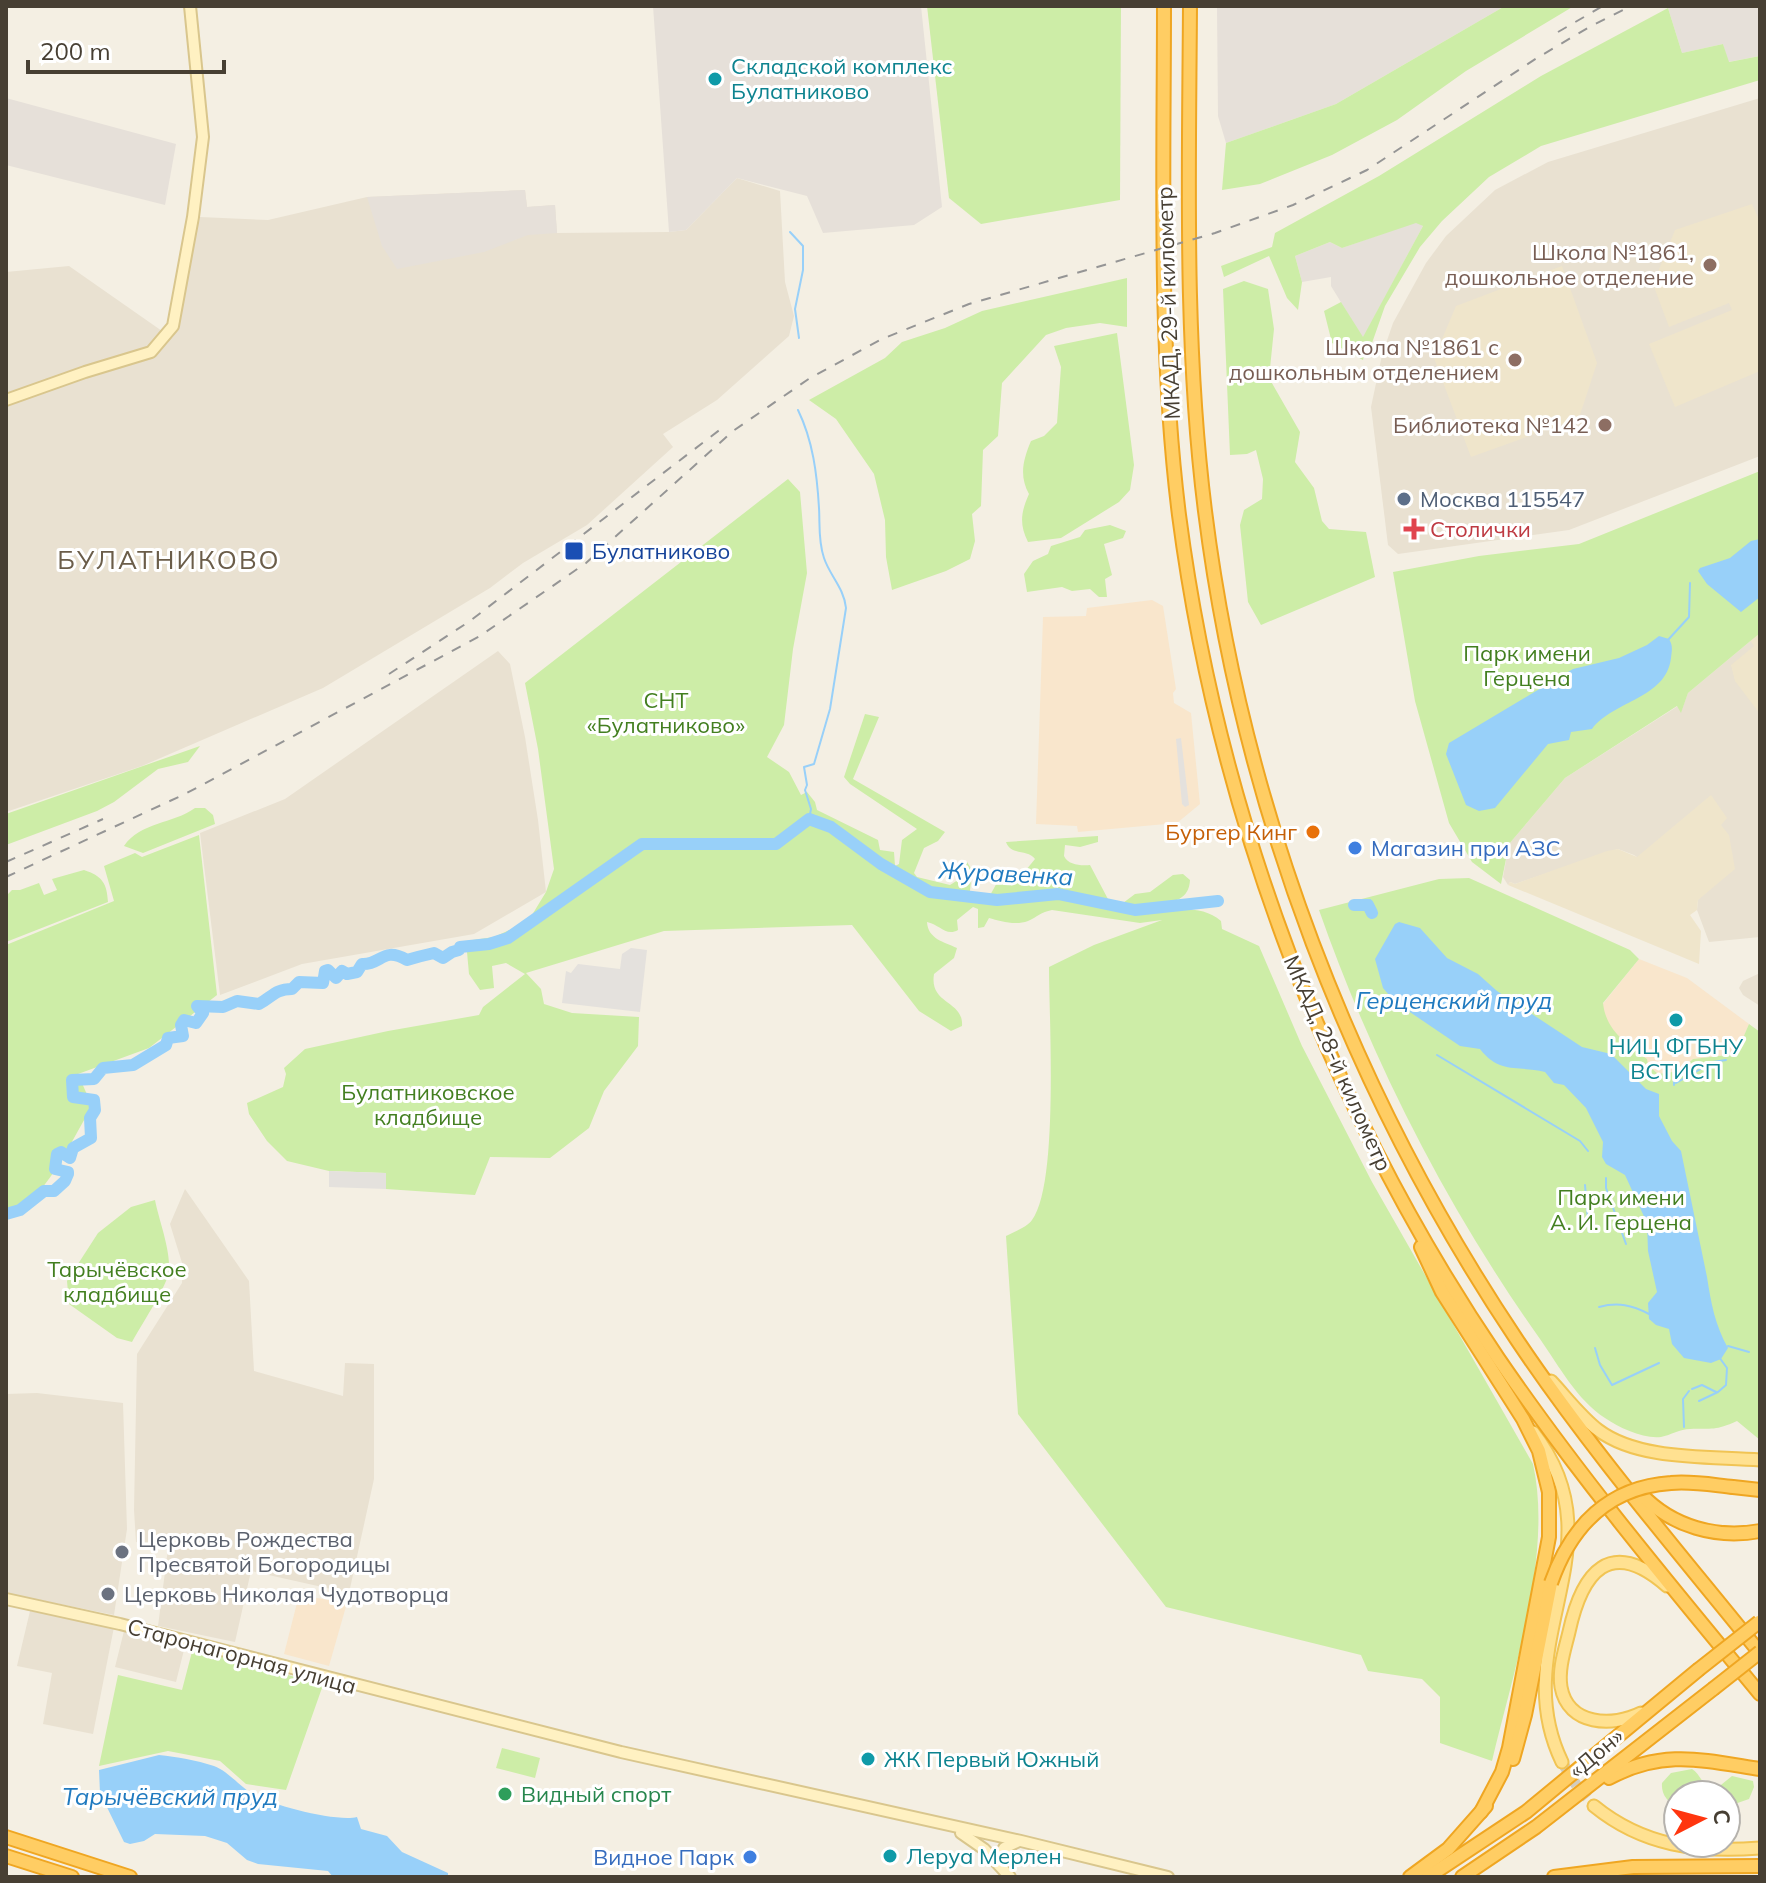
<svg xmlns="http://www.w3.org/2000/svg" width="1766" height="1883" font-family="Mulish,sans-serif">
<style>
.residential{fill:#e9e1d1}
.commercial{fill:#f9e6cc}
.industrial{fill:#e6e0d9}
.education{fill:#efe5cb}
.green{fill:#cdeda7}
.parking{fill:#e4e1dd}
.water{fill:#98d0f9}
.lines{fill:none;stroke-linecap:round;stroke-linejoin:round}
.stream{stroke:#98d0f9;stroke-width:2}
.river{stroke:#98d0f9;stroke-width:12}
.primary-tunnel{stroke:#d1ccc0;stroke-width:11;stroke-dasharray:11 5.5;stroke-linecap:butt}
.secondary-casing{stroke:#d9c68d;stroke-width:14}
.primary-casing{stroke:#f1c454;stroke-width:15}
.highway-casing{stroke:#efa622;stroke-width:16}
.secondary{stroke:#fff1c2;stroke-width:10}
.primary{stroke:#ffe191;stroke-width:11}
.highway{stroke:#ffcd63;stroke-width:12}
.rail{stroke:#959595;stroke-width:2;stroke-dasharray:10 10;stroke-linecap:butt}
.highway-bridge-casing{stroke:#efa622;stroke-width:16;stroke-linecap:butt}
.highway-bridge{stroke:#ffcd63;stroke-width:12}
.culture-dot{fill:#0f9aa8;stroke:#fff;stroke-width:3}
.education-dot{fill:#8d6e63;stroke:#fff;stroke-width:3}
.service-dot{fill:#5c6f8a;stroke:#fff;stroke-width:3}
.health-dot{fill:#e0444e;stroke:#fff;stroke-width:3}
.transit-dot{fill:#1a4fb4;stroke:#fff;stroke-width:3}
.food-dot{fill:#e8710a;stroke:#fff;stroke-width:3}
.shop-dot{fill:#3f7fe0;stroke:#fff;stroke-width:3}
.worship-dot{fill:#6b7280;stroke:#fff;stroke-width:3}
.leisure-dot{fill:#2e9e5b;stroke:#fff;stroke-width:3}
.labels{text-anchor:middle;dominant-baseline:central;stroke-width:6;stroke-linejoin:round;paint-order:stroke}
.culture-label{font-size:22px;fill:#0d838f;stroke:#fff;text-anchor:start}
.education-label{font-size:22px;fill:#785e54;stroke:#fff;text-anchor:end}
.street-label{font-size:22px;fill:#473f33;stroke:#fff}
.service-label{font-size:22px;fill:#4e5e75;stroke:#fff;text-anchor:start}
.health-label{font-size:22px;fill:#be3a42;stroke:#fff;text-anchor:start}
.transit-label{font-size:22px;fill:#164399;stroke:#fff;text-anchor:start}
.park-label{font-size:22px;fill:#437f20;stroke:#fff}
.food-label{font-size:22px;fill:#c56008;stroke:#fff;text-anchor:end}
.shop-label{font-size:22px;fill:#366cbe;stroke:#fff;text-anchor:start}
.worship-label{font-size:22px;fill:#5b616d;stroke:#fff;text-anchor:start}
.leisure-label{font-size:22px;fill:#27864d;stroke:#fff;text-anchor:start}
.water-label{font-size:24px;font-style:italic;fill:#207abf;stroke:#fff}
.quarter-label{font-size:26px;letter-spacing:2px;fill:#6b5d49;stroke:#fff}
</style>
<rect width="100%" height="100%" fill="#f4efe3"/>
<g class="residential">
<path d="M 1760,98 L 1760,456 L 1569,530 L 1398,554 L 1388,545 L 1371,407 L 1382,355 L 1393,323 L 1426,263 L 1446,236 L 1495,190 L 1548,162 Z"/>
<path d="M 737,178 L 780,191 L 785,282 L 794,316 L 789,336 L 717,400 L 663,434 L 673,447 L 587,525 L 523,563 L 490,588 L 323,688 L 142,766 L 6,812 L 6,272 L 69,266 L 172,338 L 196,222 L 199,222 L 200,217 L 268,220 L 367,197 L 525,190 L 527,207 L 555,205 L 557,233 L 669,232 L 686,230 Z"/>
<path d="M 1760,633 L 1760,937 L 1709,942 L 1697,910 L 1698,900 L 1634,855 L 1618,849 L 1515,884 L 1510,882 L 1508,885 L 1503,877 L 1509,844 L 1565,778 L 1678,706 L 1681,712 L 1688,693 Z"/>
<path d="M 498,651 L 510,664 L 525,737 L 538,820 L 546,892 L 474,934 L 302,964 L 220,995 L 200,833 L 285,799 Z"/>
<path d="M 1760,973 L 1760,1006 L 1743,995 L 1739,988 L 1743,981 Z"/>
<path d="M 185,1189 L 249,1281 L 254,1371 L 343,1396 L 345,1363 L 374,1364 L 374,1479 L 349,1593 L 251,1571 L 235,1642 L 158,1626 L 168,1549 L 136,1542 L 134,1510 L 137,1354 L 182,1283 L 183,1266 L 170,1224 Z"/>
<path d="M 37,1393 L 123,1403 L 127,1529 L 114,1615 L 6,1593 L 6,1394 Z"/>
<path d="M 30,1611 L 114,1627 L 93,1734 L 43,1724 L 52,1673 L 17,1666 Z"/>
<path d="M 124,1631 L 185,1646 L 176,1682 L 115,1667 Z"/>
</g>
<g class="commercial">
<path d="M 1152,600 L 1163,606 L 1176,689 L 1173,693 L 1174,703 L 1191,713 L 1200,804 L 1177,823 L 1078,832 L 1077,826 L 1036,824 L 1043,617 L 1086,616 L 1087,608 Z"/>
<path d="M 1639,959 L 1687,978 L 1749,1024 L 1736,1054 L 1693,1059 L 1680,1071 L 1658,1074 L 1590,1020 Z"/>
<path d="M 299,1595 L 347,1603 L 329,1666 L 284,1654 Z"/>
</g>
<g class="industrial">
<path d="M 653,6 L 921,6 L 942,207 L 914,225 L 823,233 L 807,196 L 737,178 L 686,230 L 669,232 Z"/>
<path d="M 1217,6 L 1505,6 L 1336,104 L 1226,143 L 1218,116 Z"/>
<path d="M 1672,6 L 1760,6 L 1760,56 L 1728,62 L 1723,44 L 1682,53 L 1668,8 Z"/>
<path d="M 6,98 L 176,144 L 165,205 L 6,165 Z"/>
<path d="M 525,190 L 527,207 L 555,205 L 557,233 L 528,235 L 484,252 L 397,269 L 382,246 L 367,197 Z"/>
<path d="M 1416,222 L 1423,226 L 1363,338 L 1331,286 L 1331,277 L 1302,282 L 1295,256 L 1330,242 L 1342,248 Z"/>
</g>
<g class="education">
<path d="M 1752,204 L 1760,222 L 1760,259 L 1757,260 L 1760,269 L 1760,371 L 1675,407 L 1649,344 L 1732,310 L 1729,303 L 1669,327 L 1653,284 L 1675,230 Z"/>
<path d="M 1562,266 L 1597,363 L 1579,418 L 1471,457 L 1434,358 L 1456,306 Z"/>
<path d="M 1760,633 L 1760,714 L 1735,681 L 1731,665 L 1754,646 L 1750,640 Z"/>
<path d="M 1711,795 L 1727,818 L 1721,825 L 1729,835 L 1735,869 L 1698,900 L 1697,910 L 1690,915 L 1701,931 L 1699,964 L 1508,885 L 1510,882 L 1515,884 L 1607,851 L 1618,849 L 1637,857 Z"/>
</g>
<g class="green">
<path d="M 927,6 L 1121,6 L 1120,200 L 981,224 L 949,198 Z"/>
<path d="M 1505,6 L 1574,6 L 1466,71 L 1397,120 L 1332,155 L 1260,184 L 1222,190 L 1226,143 L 1336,104 Z"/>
<path d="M 1668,8 L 1682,53 L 1723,44 L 1729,62 L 1760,56 L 1760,80 L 1541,146 L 1489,177 L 1442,221 L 1420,247 L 1385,306 L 1372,343 L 1367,343 L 1363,360 L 1332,343 L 1324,311 L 1341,302 L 1363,337 L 1423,226 L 1416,223 L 1342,248 L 1330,242 L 1295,256 L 1302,282 L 1298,310 L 1287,298 L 1269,256 L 1224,277 L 1221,266 L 1272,247 L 1275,233 L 1379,176 L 1541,76 Z"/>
<path d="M 1127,278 L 1127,327 L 1100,323 L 1066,328 L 1046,335 L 1002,383 L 998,436 L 983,450 L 981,506 L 972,514 L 975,541 L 970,559 L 946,571 L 892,590 L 886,557 L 885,520 L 874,474 L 836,419 L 809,400 L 885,358 L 902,342 L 945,328 L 982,311 Z"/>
<path d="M 1244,281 L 1268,289 L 1274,329 L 1269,378 L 1300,432 L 1295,462 L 1314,488 L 1322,521 L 1329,529 L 1366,532 L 1375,577 L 1261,625 L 1248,602 L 1240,525 L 1244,510 L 1262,499 L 1263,479 L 1256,450 L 1247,454 L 1230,455 L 1223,289 Z"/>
<path d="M 1117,333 L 1134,465 L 1130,490 L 1119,502 L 1061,538 L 1028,542 C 1019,524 1021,512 1029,494 C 1019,476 1023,460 1031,441 L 1044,436 L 1057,423 L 1061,367 L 1054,346 Z"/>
<path d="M 1760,471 L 1760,633 L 1688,693 L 1681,713 L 1677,706 L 1565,778 L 1509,844 L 1501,884 L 1472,862 L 1449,823 L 1415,701 L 1393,572 L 1479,556 L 1579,544 Z"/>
<path d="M 788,479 L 800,492 L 807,573 L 793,649 L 784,725 L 767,757 L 789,772 L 801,795 L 807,792 L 815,802 L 817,810 L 878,840 L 880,850 L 894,852 L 895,866 L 899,864 L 902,840 L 917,829 L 850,784 L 844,777 L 865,714 L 879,717 L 853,779 L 945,832 L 938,841 L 924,848 L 914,873 L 917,877 L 950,885 L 958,880 L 967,862 L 972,870 L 970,891 L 977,898 L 987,900 C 1001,879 997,871 1026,870 L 1035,859 C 1028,849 1011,856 1006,842 L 1098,836 L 1098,842 L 1080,847 L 1065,845 L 1064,856 C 1068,865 1081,866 1090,865 L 1109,901 L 1123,903 L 1135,894 L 1150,892 L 1173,875 L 1183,874 L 1190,880 C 1189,900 1174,901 1158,906 L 1158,911 C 1179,909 1204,906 1221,921 L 1222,929 L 1259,946 L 1302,1046 L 1372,1182 L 1533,1464 C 1553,1554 1513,1672 1492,1761 L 1440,1743 L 1440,1697 L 1422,1679 L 1368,1671 L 1361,1655 L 1166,1607 L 1018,1414 L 1006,1236 C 1014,1232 1027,1227 1032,1220 C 1059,1184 1049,1018 1049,967 L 1094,945 L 1162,920 L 1140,923 L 1052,910 C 1041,912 1037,917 1028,921 C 1015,926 1000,921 989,918 L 984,927 L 978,928 L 978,909 L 973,907 L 957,920 L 958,930 C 946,937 939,924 927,922 C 928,939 944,942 957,948 L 954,958 L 934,974 C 929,1005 964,1000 962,1026 L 951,1031 L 919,1011 L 852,925 L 664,931 L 526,973 L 541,989 L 544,1004 L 572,1013 L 639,1017 L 638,1046 L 604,1091 L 589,1128 L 550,1158 L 490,1157 L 475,1195 L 386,1189 L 385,1173 L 329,1171 L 287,1161 L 267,1141 L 249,1114 L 247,1103 L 283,1087 L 286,1074 L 284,1068 L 305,1049 L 388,1031 L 479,1015 L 483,1007 L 525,974 L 506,963 L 492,966 L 494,988 L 480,990 L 469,974 L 466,941 L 494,937 L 516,927 L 532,915 L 546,892 L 554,869 L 538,749 L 525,683 Z"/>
<path d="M 1110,525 L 1126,531 L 1123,538 L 1104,544 L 1112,575 L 1105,579 L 1107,597 L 1099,597 L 1090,589 L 1072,591 L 1062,587 L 1027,592 L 1024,574 L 1033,561 L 1048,554 L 1051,546 L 1080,537 L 1085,530 Z"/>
<path d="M 200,746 L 188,762 L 158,769 L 114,802 L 97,811 L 6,845 L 6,814 Z"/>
<path d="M 195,808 L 205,808 L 213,815 L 215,824 L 143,853 L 124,846 C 140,822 173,824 195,808 Z"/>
<path d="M 199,835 L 217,995 L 149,1048 L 78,1074 L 92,1106 C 69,1145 47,1197 6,1220 L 6,945 L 114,901 L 104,866 L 135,853 L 142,857 Z"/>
<path d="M 84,870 C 102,876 107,883 108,902 L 6,942 L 6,896 L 12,890 L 20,890 L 39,883 L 44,895 L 57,890 L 52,879 Z"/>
<path d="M 1469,878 L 1630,950 L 1639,959 L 1603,1003 C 1606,1031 1627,1044 1647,1059 L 1648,1065 L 1658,1074 L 1680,1071 L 1693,1059 L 1736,1054 L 1749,1024 L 1760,1032 L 1760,1440 L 1737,1421 C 1715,1431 1713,1428 1690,1429 C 1680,1429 1671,1435 1661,1437 C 1643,1439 1620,1428 1605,1418 C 1577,1400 1559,1366 1540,1339 C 1447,1208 1372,1061 1319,910 L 1439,879 Z"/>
<path d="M 155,1200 C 159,1221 173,1256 168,1275 C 165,1289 140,1327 132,1342 L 117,1338 L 69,1304 L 67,1281 L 98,1233 L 131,1207 Z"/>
<path d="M 193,1648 L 323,1685 L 286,1790 L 246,1784 L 220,1761 L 168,1751 L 99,1766 L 118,1675 L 182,1690 Z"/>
<path d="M 502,1748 L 540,1758 L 535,1778 L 496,1768 Z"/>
<path d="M 1692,1769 C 1700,1774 1702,1783 1709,1790 L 1716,1789 L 1732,1776 L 1753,1781 L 1754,1787 L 1749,1799 L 1726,1807 L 1726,1795 L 1678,1795 L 1678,1808 C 1668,1802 1661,1795 1662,1783 L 1671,1773 Z"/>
</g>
<g class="parking">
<path d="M 1181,738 L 1189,805 L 1185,807 L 1182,804 L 1176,739 Z"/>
<path d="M 631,948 L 647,950 L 640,1012 L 562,1003 L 566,971 L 571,973 L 578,964 L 620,969 L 622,954 Z"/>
<path d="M 329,1171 L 386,1173 L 386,1189 L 329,1187 Z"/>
</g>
<g class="water">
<path d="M 1760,539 L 1760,597 L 1741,612 L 1707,584 L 1698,571 L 1700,568 L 1730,558 L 1751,541 Z"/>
<path d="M 1659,636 L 1669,639 C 1673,646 1672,649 1671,658 C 1666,699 1614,700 1592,729 L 1571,732 L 1569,740 L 1548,744 L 1495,808 L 1479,811 L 1466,805 L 1446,754 L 1449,743 L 1573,669 L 1619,658 L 1647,645 Z"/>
<path d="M 1399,922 L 1420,928 L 1447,958 L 1478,974 L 1497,991 L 1582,1047 L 1611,1054 L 1646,1089 L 1659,1094 L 1659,1116 L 1672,1141 L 1681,1151 L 1707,1277 C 1711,1303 1715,1325 1728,1348 L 1721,1359 L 1711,1363 L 1684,1358 L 1672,1344 L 1669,1329 L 1656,1325 L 1649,1319 L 1648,1303 L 1657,1292 L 1648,1251 L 1647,1223 L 1625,1175 L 1606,1164 L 1602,1157 L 1603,1142 L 1586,1108 L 1564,1085 L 1554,1083 L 1545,1072 C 1519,1065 1500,1075 1480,1049 L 1460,1046 L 1395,1002 L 1383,988 L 1375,959 L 1395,924 Z"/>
<path d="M 159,1755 C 177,1757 196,1760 214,1766 C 230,1772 240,1788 255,1795 C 274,1806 337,1822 357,1817 L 361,1829 L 387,1836 L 402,1852 L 448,1873 L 448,1877 L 333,1877 L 328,1871 L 258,1864 L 247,1860 L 227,1843 L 205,1836 L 155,1834 L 144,1841 L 130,1844 L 124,1842 L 100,1793 L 99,1770 Z"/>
</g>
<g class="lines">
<g class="stream">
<path d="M 790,232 L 803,246 L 803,270 L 795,309 L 799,338"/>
<path d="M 798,410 C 813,441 817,474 819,508 C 820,524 818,541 824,558 C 830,576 844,588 846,608 L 830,709 L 814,764 L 804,767 L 807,785 L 805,790 L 811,809 L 809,819"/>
<path d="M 1667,641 L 1689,617 L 1690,583"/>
<path d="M 1368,905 L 1370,900"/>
<path d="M 1437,1055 L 1580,1141 L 1588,1151"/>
<path d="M 1674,1076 L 1674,1085"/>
<path d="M 1676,1083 L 1713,1062 L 1726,1060"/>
<path d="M 1606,1178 L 1606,1188 L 1626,1244"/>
<path d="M 1585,1185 L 1589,1232"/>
<path d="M 1599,1307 C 1618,1302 1632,1305 1649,1314"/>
<path d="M 1728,1346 L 1749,1352"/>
<path d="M 1595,1348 L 1600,1365 L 1612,1385 L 1659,1363"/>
<path d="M 1692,1389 L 1702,1385 L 1716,1392"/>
<path d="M 1699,1401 L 1718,1392 L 1726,1385 L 1727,1368 L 1719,1357"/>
<path d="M 1684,1427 L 1683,1399 L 1689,1391"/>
</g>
<g class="river">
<path d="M 1354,905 L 1368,905 L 1372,913"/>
<path d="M 6,1214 L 20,1210 L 44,1191 L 54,1191 L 65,1181 L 68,1174 L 68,1172 L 55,1169 L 57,1154 L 61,1152 L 70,1158 L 73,1148 L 91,1138 L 90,1118 L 95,1110 L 94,1100 L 73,1097 L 72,1080 L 94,1079 L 103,1068 L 133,1065 L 166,1045 L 168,1038 L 183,1036 L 181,1025 L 184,1020 L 196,1023 L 203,1013 L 197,1006 L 223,1007 L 237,1001 L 259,1004 C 272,997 275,989 292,989 L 299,982 L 323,983 L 325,971 L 328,970 L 336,978 L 342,971 L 347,974 L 357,972 L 362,964 C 382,965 382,946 407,960 C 417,957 425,955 434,953 L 443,958 L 452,952 L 459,950 L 460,947 L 489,944 L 508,938 L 642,844 L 776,844 L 809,819 L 831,827 L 881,864 L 930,892 L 997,900 L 1058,894 L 1135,910 L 1218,901"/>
</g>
<path class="primary-tunnel" d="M 1562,1762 L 1577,1786 L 1594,1806"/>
<g class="secondary-casing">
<g id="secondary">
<path d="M 6,400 L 85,372 L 151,352 L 173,326 L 193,217 L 203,137 L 190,6"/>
<path d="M 6,1599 L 120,1624 L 621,1752 L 1021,1841 L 1168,1877"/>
<path d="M 961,1833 L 984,1849 L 1010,1877"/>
<path d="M 1002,1866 L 1001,1856 L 1004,1848 L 1019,1841"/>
</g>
</g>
<g class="primary-casing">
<g id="primary">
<path d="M 1551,1381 C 1566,1397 1580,1416 1598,1430 C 1639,1461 1710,1456 1760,1460"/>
<path d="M 1533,1432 C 1623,1547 1504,1642 1562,1762"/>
<path d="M 1641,1713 C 1613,1727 1568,1726 1561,1687 C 1558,1669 1565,1649 1569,1632 C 1582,1572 1610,1536 1667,1586"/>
<path d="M 1594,1806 C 1643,1846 1698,1853 1760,1848"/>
</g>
</g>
<g class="highway-casing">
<g id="highway">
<path d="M 1164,6 C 1164,175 1158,347 1179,515 C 1218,814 1329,1109 1498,1358 C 1578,1475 1670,1585 1760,1694"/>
<path d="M 1190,6 C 1189,174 1184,344 1205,511 C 1242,806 1351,1092 1517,1340 C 1590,1449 1677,1550 1760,1653"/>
<path d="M 1421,1247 L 1442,1292 L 1523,1419 L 1539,1451 L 1549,1492 L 1549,1537 L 1509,1748 L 1502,1772 L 1481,1812"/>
<path d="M 1733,1487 L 1760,1490"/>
<path d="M 1641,1494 C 1672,1527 1717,1539 1760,1531"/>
<path d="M 1513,1759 L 1525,1715 L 1551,1583"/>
<path d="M 1609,1778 C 1663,1749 1702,1760 1760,1769"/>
<path d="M 6,1837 L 130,1877"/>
<path d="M 6,1856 L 72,1877"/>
<path d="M 1410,1877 L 1448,1849 L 1486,1806"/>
<path d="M 1428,1877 L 1526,1812 L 1698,1670"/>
<path d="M 1462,1877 L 1536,1827 L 1713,1689"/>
<path d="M 1554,1877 L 1633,1867 L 1760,1866"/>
</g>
</g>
<use href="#secondary" class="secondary"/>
<use href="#primary" class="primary"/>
<use href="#highway" class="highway"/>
<g class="rail">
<path d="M 1558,32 L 1603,6"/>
<path d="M 389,674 L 470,621 L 726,425"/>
<path d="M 6,862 L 103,819"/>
<path d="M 6,877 L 185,794 L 480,636 L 586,563 L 733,431 L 810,378 L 882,339 L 969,304 L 1215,233 L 1293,205 L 1367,170 L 1537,58 L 1591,26 L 1631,6"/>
</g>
<g class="highway-bridge-casing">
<g id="highway-bridge">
<path d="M 1551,1583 C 1571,1526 1609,1487 1671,1483 C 1692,1481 1713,1485 1733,1487"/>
<path d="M 1698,1670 L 1759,1622"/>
<path d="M 1713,1689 L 1760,1652"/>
</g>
</g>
<use href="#highway-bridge" class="highway-bridge"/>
</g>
<g class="culture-dot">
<circle cx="715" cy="79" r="8"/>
<circle cx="1676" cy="1020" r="8"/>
<circle cx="868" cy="1759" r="8"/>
<circle cx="890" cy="1856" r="8"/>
</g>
<g class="education-dot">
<circle cx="1710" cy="265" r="8"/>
<circle cx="1515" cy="360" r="8"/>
<circle cx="1605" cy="425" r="8"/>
</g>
<circle class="service-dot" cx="1404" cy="499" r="8"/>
<path class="health-dot" d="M1410 517h8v8h8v8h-8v8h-8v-8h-8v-8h8z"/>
<rect class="transit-dot" x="564" y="541" width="20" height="20" rx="4"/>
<circle class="food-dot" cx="1313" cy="832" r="8"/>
<g class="shop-dot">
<circle cx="1355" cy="848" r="8"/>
<circle cx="750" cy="1857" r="8"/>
</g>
<g class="worship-dot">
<circle cx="122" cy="1552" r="8"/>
<circle cx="108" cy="1594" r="8"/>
</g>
<circle class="leisure-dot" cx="505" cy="1794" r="8"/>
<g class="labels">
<g class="culture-label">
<text x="731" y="66">Складской комплекс<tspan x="731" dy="25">Булатниково</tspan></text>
<text x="1676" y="1046" text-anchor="middle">НИЦ ФГБНУ<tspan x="1676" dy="25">ВСТИСП</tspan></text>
<text x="884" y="1759">ЖК Первый Южный</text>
<text x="906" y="1856">Леруа Мерлен</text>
</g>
<g class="education-label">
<text x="1694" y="252">Школа №1861,<tspan x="1694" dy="25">дошкольное отделение</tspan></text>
<text x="1499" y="347">Школа №1861 с<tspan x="1499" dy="25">дошкольным отделением</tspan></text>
<text x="1589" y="425">Библиотека №142</text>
</g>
<g class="street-label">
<text transform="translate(1168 303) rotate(-92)">МКАД, 29-й километр</text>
<text transform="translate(1338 1063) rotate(66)">МКАД, 28-й километр</text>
<text transform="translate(242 1656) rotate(15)">Старонагорная улица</text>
<text transform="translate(1596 1753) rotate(-40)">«Дон»</text>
</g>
<g class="service-label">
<text x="1420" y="499">Москва 115547</text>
</g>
<g class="health-label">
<text x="1430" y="529">Столички</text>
</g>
<g class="transit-label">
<text x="592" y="551">Булатниково</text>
</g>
<g class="park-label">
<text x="1527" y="653">Парк имени<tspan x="1527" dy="25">Герцена</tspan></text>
<text x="666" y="700">СНТ<tspan x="666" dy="25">«Булатниково»</tspan></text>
<text x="428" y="1092">Булатниковское<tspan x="428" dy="25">кладбище</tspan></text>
<text x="1621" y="1197">Парк имени<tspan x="1621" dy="25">А. И. Герцена</tspan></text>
<text x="117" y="1269">Тарычёвское<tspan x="117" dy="25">кладбище</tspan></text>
</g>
<g class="food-label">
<text x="1297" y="832">Бургер Кинг</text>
</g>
<g class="shop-label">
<text x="1371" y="848">Магазин при АЗС</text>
<text x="734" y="1857" text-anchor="end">Видное Парк</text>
</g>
<g class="worship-label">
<text x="138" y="1539">Церковь Рождества<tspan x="138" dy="25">Пресвятой Богородицы</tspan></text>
<text x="124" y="1594">Церковь Николая Чудотворца</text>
</g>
<g class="leisure-label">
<text x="521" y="1794">Видный спорт</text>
</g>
<g class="water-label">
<text transform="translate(1006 873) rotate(3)">Журавенка</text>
<text x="1454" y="1000">Герценский пруд</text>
<text x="170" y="1796">Тарычёвский пруд</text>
</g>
<g class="quarter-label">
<text x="169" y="559">БУЛАТНИКОВО</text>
</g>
</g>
<rect width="1766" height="1883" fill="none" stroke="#473f33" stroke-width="16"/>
<g transform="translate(1702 1819) rotate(84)"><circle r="38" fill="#ffffff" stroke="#b5b2ad" stroke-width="2"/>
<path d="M0-6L14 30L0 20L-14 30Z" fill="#ff360f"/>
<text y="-12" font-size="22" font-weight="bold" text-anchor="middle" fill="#473f33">С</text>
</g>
<path d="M28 60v12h196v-12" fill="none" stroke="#473f33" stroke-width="4"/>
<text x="40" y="60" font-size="24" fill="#473f33" stroke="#ffffff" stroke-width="6" paint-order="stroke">200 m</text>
</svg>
